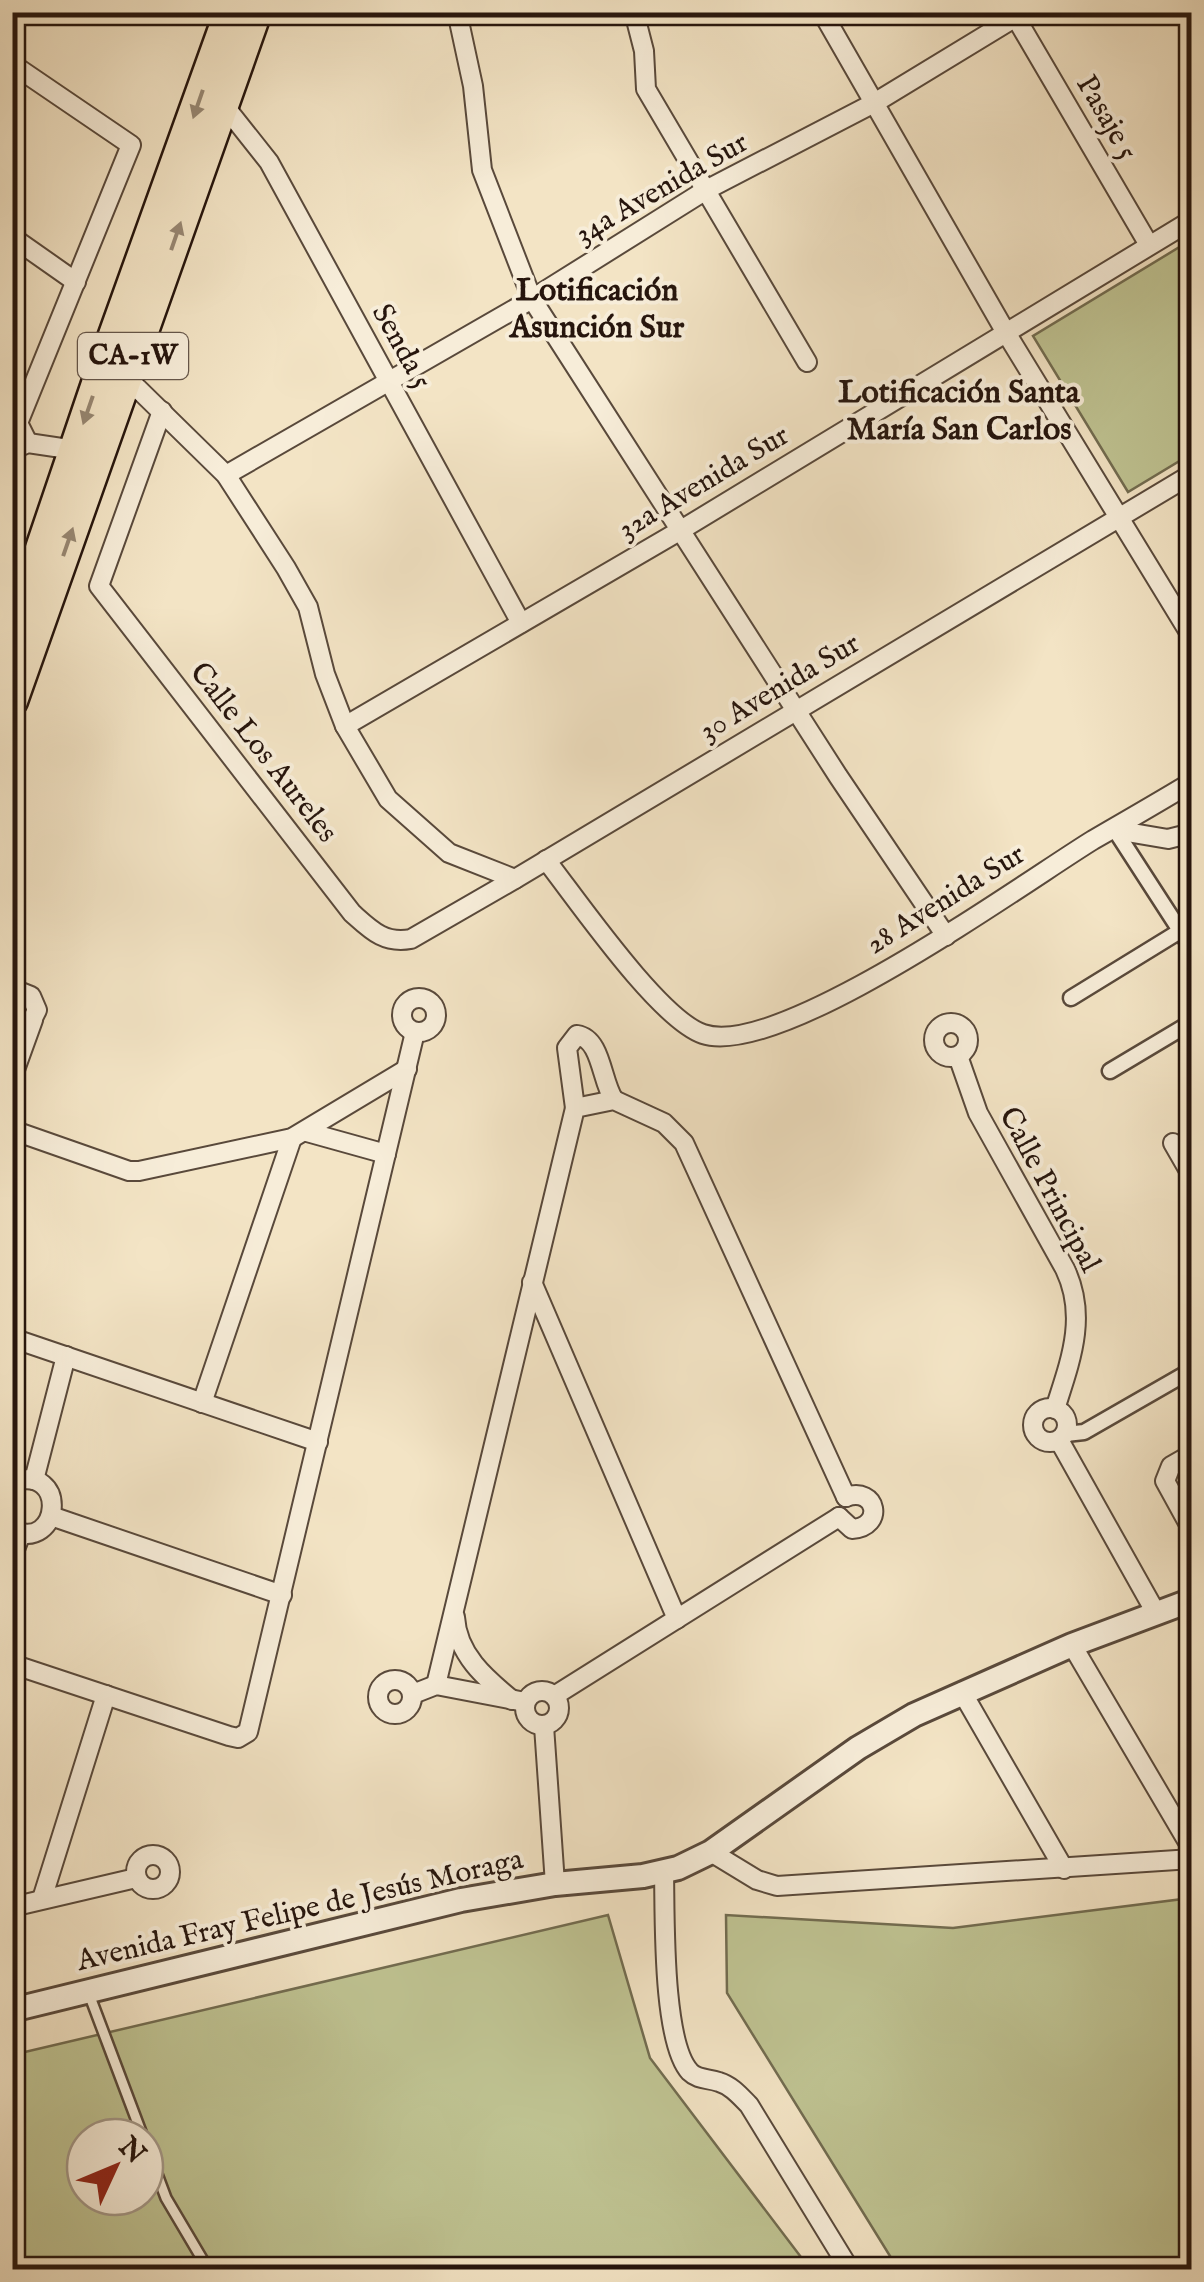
<svg xmlns="http://www.w3.org/2000/svg" width="1204" height="2282" font-family="'IM FELL English',serif">
<style>
.green{fill:#bfc392;stroke:#726c50;stroke-width:2.5;fill-rule:evenodd}
.lines{fill:none;stroke-linecap:round;stroke-linejoin:round}
.service-casing{stroke:#59493b;stroke-width:14}
.pedestrian-casing{stroke:#59493b;stroke-width:19}
.minor-casing{stroke:#59493b;stroke-width:22}
.tertiary-casing{stroke:#59493b;stroke-width:28}
.trunk-casing{stroke:#26150d;stroke-width:35}
.service{stroke:#f7edd9;stroke-width:9}
.pedestrian{stroke:#f7edd9;stroke-width:14}
.minor{stroke:#f7edd9;stroke-width:18}
.tertiary{stroke:#f7edd9;stroke-width:22}
.trunk{stroke:#f3e4c5;stroke-width:30}
.oneway{fill:#978772}
.labels{text-anchor:middle;dominant-baseline:central;stroke-width:8;stroke-linejoin:round;paint-order:stroke}
.shield{fill:#f7edd9;stroke:#65564a;stroke-width:2.5}
.shield-label{font-size:28px;font-weight:bold;fill:#26150d}
.street-label{font-size:30px;fill:#26150d;stroke:#f7edd9}
.neighbourhood-label{font-size:32px;font-weight:bold;fill:#26150d;stroke:#f7edd9}
</style>
<rect width="100%" height="100%" fill="#f3e4c5"/>
<filter id="stains"><feTurbulence type="fractalNoise" baseFrequency=".002" numOctaves="4"/><feColorMatrix values="0 0 0 0 .2 0 0 0 0 .09 0 0 0 0 .02 0 0 0 .5 -.17"/></filter>
<radialGradient id="worn" r=".72"><stop offset=".6" stop-color="#630" stop-opacity="0"/><stop offset="1" stop-color="#630" stop-opacity=".3"/></radialGradient>
<g class="green">
<path d="M 1191,240 L 1191,454 L 1128,492 L 1033,336 Z"/>
<path d="M 1191,1898 L 1191,2269 L 898,2269 L 727,1993 L 726,1915 L 953,1928 Z"/>
<path d="M 608,1915 L 650,2058 L 810,2269 L 13,2269 L 12,2055 ZM 85,2137 L 145,2137 L 145,2197 L 85,2197 Z"/>
</g>
<g class="lines">
<g class="service-casing">
<g id="service">
<path d="M 89,1994 L 143,2137"/>
<path d="M 145,2142 L 166,2198 L 208,2269"/>
</g>
</g>
<g class="pedestrian-casing">
<g id="pedestrian">
<path d="M 1115,830 L 1192,949"/>
<path d="M 1071,998 L 1180,931"/>
<path d="M 1110,1071 L 1192,1022"/>
<path d="M 1066,1434 L 1084,1432 L 1192,1370"/>
</g>
</g>
<g class="minor-casing">
<g id="minor">
<path d="M 457,12 L 473,86 L 482,170 L 532,299 L 838,776 L 946,936"/>
<path d="M 634,12 L 644,51 L 646,89 L 807,362"/>
<path d="M 822,12 L 1005,331 L 1192,637"/>
<path d="M 1016,18 L 1149,245"/>
<path d="M 12,64 L 131,145 L 18,423 L 28,443"/>
<path d="M 223,104 L 269,162 L 521,623"/>
<path d="M 12,237 L 76,282"/>
<path d="M 126,377 L 226,475 L 286,568 L 308,607 L 325,674 L 345,726 L 388,799 L 449,853 L 515,879"/>
<path d="M 162,411 L 99,586 L 352,913 C 371,930 384,944 411,939 L 515,879 L 1192,474"/>
<path d="M 12,450 L 28,443 L 75,450"/>
<path d="M 226,475 L 532,299 L 706,190 L 876,102 L 1024,12"/>
<path d="M 345,726 L 681,530 L 1192,220"/>
<path d="M 1115,830 L 1168,839 L 1192,833"/>
<path d="M 546,860 C 578,901 659,1019 703,1034 C 779,1060 1023,883 1093,840 C 1126,821 1159,802 1192,782"/>
<path d="M 12,993 L 21,992 L 31,996 L 37,1010 L 30,1024 L 12,1025"/>
<circle cx="419" cy="1015" r="17"/>
<circle cx="951" cy="1040" r="17"/>
<path d="M 958,1056 L 978,1113 L 1065,1269 C 1088,1317 1070,1362 1055,1409"/>
<path d="M 12,1078 L 33,1020"/>
<path d="M 575,1108 L 567,1048 L 577,1035 C 602,1039 601,1081 614,1100"/>
<path d="M 12,1130 L 129,1171 L 139,1171 L 292,1138 L 407,1069"/>
<path d="M 307,1132 L 386,1154"/>
<path d="M 1173,1143 L 1192,1176"/>
<path d="M 532,1282 L 677,1619"/>
<path d="M 12,1338 L 318,1442"/>
<path d="M 202,1403 L 292,1138"/>
<circle cx="1050" cy="1425" r="17"/>
<path d="M 1059,1440 L 1156,1613"/>
<path d="M 1192,1454 L 1171,1466 L 1165,1481 L 1192,1530"/>
<path d="M 34,1480 L 66,1356"/>
<path d="M 12,1482 C 69,1463 61,1553 12,1530"/>
<path d="M 51,1516 L 282,1595"/>
<path d="M 839,1517 L 852,1529 C 885,1527 877,1486 846,1497"/>
<path d="M 12,1557 L 21,1534"/>
<path d="M 455,1617 C 457,1654 485,1678 512,1700"/>
<path d="M 1072,1645 L 1192,1849"/>
<path d="M 12,1664 L 229,1736 L 238,1738 L 248,1732 L 415,1032"/>
<circle cx="395" cy="1697" r="17"/>
<path d="M 436,1685 L 575,1108 L 614,1100 L 664,1123 L 684,1143 L 846,1497"/>
<circle cx="542" cy="1708" r="17"/>
<path d="M 962,1692 L 1064,1869"/>
<path d="M 413,1694 L 436,1685 L 525,1702"/>
<path d="M 554,1696 L 839,1517"/>
<path d="M 544,1726 L 555,1884"/>
<path d="M 711,1852 L 757,1880 L 777,1886 L 1192,1859"/>
<circle cx="153" cy="1872" r="17"/>
<path d="M 664,1872 C 665,1915 662,2042 690,2072 C 698,2080 708,2078 719,2082 C 732,2086 740,2096 749,2105 L 850,2270"/>
<path d="M 42,1899 L 106,1695"/>
<path d="M 12,1907 L 136,1878"/>
</g>
</g>
<g class="tertiary-casing">
<path id="tertiary" d="M 12,2010 L 461,1900 L 555,1884 L 643,1876 L 678,1868 L 711,1852 L 858,1748 L 914,1715 L 1072,1645 L 1192,1600"/>
</g>
<g class="trunk-casing">
<g id="trunk">
<path d="M 12,634 L 104,363 L 230,12"/>
<path d="M 12,701 L 256,12"/>
</g>
</g>
<use href="#service" class="service"/>
<use href="#pedestrian" class="pedestrian"/>
<use href="#minor" class="minor"/>
<use href="#tertiary" class="tertiary"/>
<use href="#trunk" class="trunk"/>
</g>
<defs><path id="oneway-solid" d="M-6-.8H1V-3.2L6.5 0L1 3.2V.8H-6Z" transform="scale(2.5)"/></defs>
<g class="oneway">
<use href="#oneway-solid" transform="translate(198 104) rotate(109)"/>
<use href="#oneway-solid" transform="translate(176 236) rotate(-71)"/>
<use href="#oneway-solid" transform="translate(88 410) rotate(109)"/>
<use href="#oneway-solid" transform="translate(68 542) rotate(-71)"/>
</g>
<g class="labels">
<rect class="shield" x="78" y="333" width="110" height="46" rx="8"/>
<g class="shield-label">
<text x="133" y="356">CA-1W</text>
</g>
<g class="street-label">
<text transform="translate(1106 118) rotate(60)">Pasaje 5</text>
<text transform="translate(662 189) rotate(-30)">34a Avenida Sur</text>
<text transform="translate(401 347) rotate(61)">Senda 5</text>
<text transform="translate(704 483) rotate(-31)">32a Avenida Sur</text>
<text transform="translate(780 688) rotate(-31)">30 Avenida Sur</text>
<text transform="translate(263 753) rotate(52)">Calle Los Aureles</text>
<text transform="translate(946 900) rotate(-32)">28 Avenida Sur</text>
<text transform="translate(1049 1190) rotate(62)">Calle Principal</text>
<text transform="translate(300 1911) rotate(-13)">Avenida Fray Felipe de Jesús Moraga</text>
</g>
<g class="neighbourhood-label">
<text x="597" y="291">Lotificación<tspan x="597" dy="37">Asunción Sur</tspan></text>
<text x="959" y="393">Lotificación Santa<tspan x="959" dy="37">María San Carlos</tspan></text>
</g>
</g>
<rect width="1204" height="2282" fill="none" stroke="#f3e4c5" stroke-width="50"/>
<rect x="15" y="15" width="1174" height="2252" fill="none" stroke="#26150d" stroke-width="5"/>
<rect x="25" y="25" width="1154" height="2232" fill="none" stroke="#26150d" stroke-width="2.5"/>
<g transform="translate(115 2167) rotate(46)"><circle r="48" fill="#f7edd9" stroke="#a39787" stroke-width="2.5"/>
<path d="M0-8L18 38L0 25L-18 38Z" fill="#8f2418"/>
<text y="-15" font-size="28" font-weight="bold" text-anchor="middle" fill="#26150d">N</text>
</g>
<rect width="100%" height="100%" filter="url(#stains)"/>
<rect width="100%" height="100%" fill="url(#worn)"/>
</svg>
